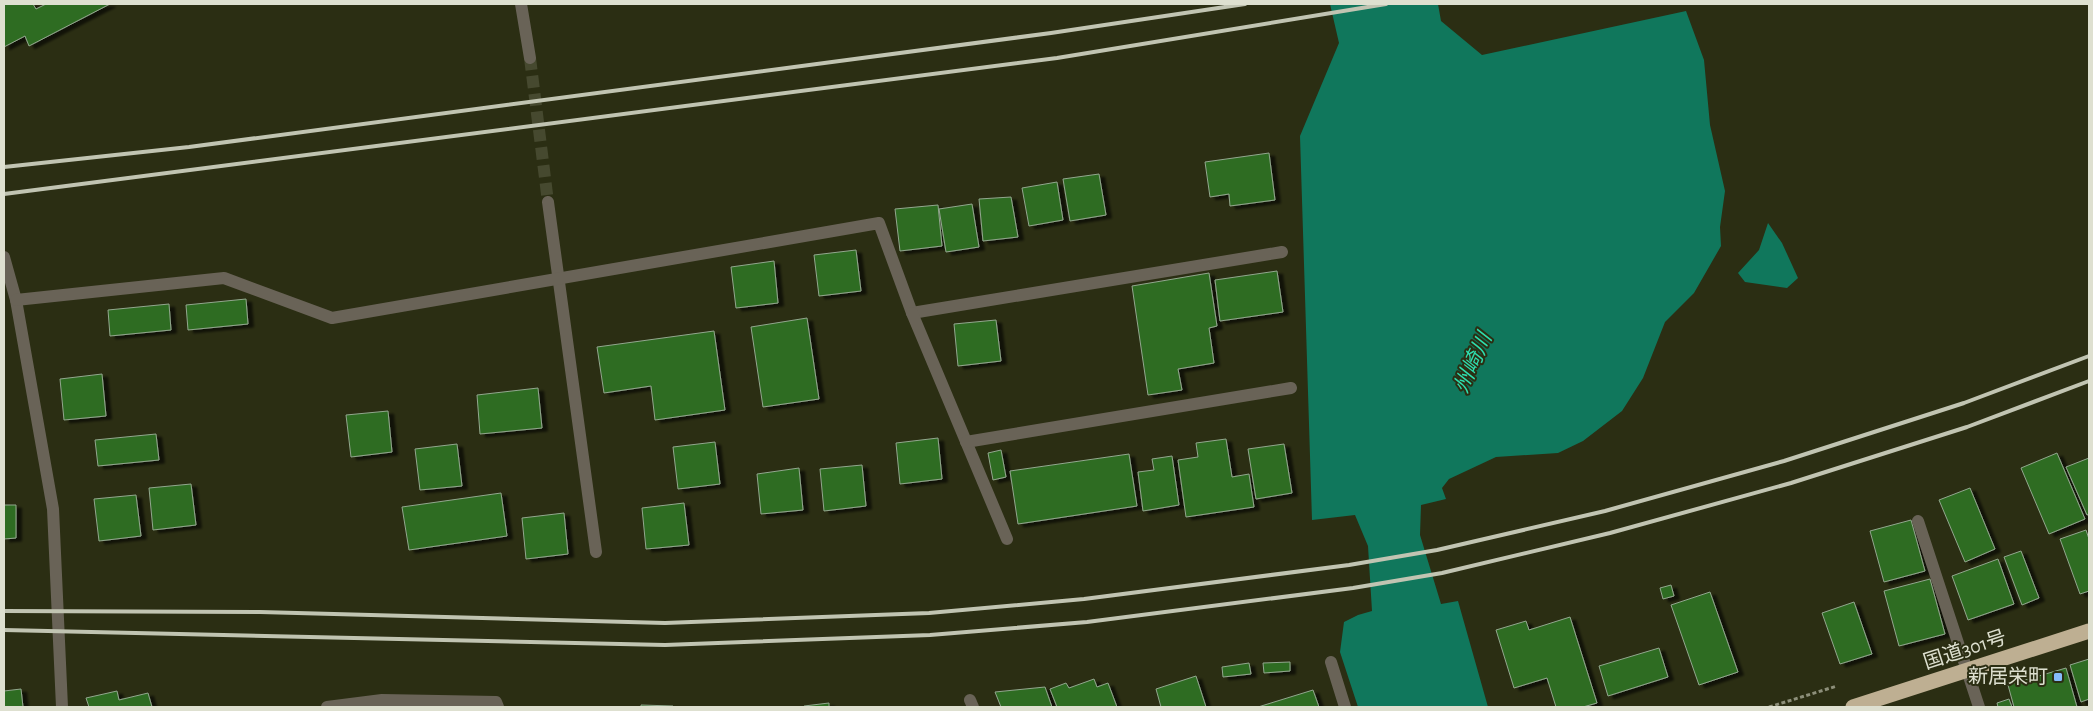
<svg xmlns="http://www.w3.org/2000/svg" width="2093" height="711" font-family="'Alegreya Sans','Noto Sans JP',sans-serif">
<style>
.water{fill:#10775c}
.building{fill:#2f6c24;stroke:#92a78e;filter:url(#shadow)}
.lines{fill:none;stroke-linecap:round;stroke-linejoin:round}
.minor-tunnel{stroke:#46492f;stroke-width:12;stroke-dasharray:12 6;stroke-linecap:butt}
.path{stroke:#8d8f7a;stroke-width:3;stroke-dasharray:4 2.5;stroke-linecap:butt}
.minor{stroke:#696357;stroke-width:12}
.highway{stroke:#beaf92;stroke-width:15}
.rail{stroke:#c1c4b2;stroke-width:4}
.poi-dot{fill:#85bbfb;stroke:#2b2e13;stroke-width:2}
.labels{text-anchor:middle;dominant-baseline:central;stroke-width:4;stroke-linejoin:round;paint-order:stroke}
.street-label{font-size:20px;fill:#dee0d0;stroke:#2b2e13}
.poi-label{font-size:20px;fill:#dee0d0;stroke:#2b2e13;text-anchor:end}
.water-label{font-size:21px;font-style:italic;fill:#2edeae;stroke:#2b2e13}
</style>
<defs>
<filter id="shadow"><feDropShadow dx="5.5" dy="3" stdDeviation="1" flood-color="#0009"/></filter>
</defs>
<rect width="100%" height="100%" fill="#2b2e13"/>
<g class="water">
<path d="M 1330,4 L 1438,4 L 1441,21 L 1482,55 L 1686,11 L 1704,60 L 1710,125 L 1725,191 L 1720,227 L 1721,246 L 1694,293 L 1665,322 L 1643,378 L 1622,411 L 1583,441 L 1558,453 L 1496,457 L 1449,479 L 1442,488 L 1446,499 L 1421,505 L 1420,535 L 1441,604 L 1458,601 L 1488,707 L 1358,707 L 1340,652 L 1344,622 L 1358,615 L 1372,611 L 1368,546 L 1355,515 L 1312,520 L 1300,136 L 1339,43 Z"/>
<path d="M 1768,223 L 1782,243 L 1798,278 L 1787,288 L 1745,282 L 1738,273 L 1759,250 Z"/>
</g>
<g class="building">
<path d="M 7,4 L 33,4 L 36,9 L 46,4 L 110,4 L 29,46 L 25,36 L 4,47 L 4,5 Z"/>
<path d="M 1269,153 L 1275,200 L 1230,206 L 1229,194 L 1210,197 L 1205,162 Z"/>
<path d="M 1099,174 L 1106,215 L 1070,221 L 1063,179 Z"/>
<path d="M 1057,182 L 1063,220 L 1029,226 L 1022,188 Z"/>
<path d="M 1011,197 L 1018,237 L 983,241 L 979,199 Z"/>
<path d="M 972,204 L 979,247 L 946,252 L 939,209 Z"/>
<path d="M 938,205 L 942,246 L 900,251 L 895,209 Z"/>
<path d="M 856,250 L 861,291 L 819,296 L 814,255 Z"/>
<path d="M 774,261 L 778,303 L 736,308 L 731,267 Z"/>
<path d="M 1277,271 L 1283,312 L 1220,321 L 1215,280 Z"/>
<path d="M 1209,273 L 1217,326 L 1209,328 L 1214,363 L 1178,369 L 1182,390 L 1148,395 L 1132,286 Z"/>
<path d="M 246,299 L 248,324 L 188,330 L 186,305 Z"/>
<path d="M 169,304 L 171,330 L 110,336 L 108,310 Z"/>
<path d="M 807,318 L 819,399 L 763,407 L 751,327 Z"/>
<path d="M 996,320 L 1001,361 L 958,366 L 954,324 Z"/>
<path d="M 714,331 L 725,410 L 655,420 L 651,386 L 604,393 L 597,347 Z"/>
<path d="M 102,374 L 106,416 L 64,420 L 60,379 Z"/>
<path d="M 538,388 L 542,428 L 480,434 L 477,395 Z"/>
<path d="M 388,411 L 392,452 L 351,457 L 346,415 Z"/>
<path d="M 156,434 L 159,460 L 98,466 L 95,440 Z"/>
<path d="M 938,438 L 942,479 L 900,484 L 896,443 Z"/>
<path d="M 1226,439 L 1232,477 L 1249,474 L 1254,507 L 1186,517 L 1178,460 L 1198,457 L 1196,443 Z"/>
<path d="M 715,442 L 720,484 L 678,489 L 673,447 Z"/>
<path d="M 457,444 L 462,486 L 420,490 L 415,449 Z"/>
<path d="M 1284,444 L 1292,493 L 1256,499 L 1248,449 Z"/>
<path d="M 1001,450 L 1006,477 L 993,480 L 988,453 Z"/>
<path d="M 2057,453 L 2085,519 L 2049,534 L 2021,468 Z"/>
<path d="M 1129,454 L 1137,506 L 1018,524 L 1010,471 Z"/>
<path d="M 1172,456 L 1179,505 L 1143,511 L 1138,472 L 1154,470 L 1152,459 Z"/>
<path d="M 2089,458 L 2089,514 L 2087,515 L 2066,467 Z"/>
<path d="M 862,465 L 866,506 L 824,511 L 820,469 Z"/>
<path d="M 799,468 L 803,510 L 761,514 L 757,474 Z"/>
<path d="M 191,484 L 196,525 L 153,530 L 149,488 Z"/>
<path d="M 1970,488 L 1995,549 L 1965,562 L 1939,500 Z"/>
<path d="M 501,493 L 507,536 L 409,550 L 402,507 Z"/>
<path d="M 136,495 L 141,536 L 99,541 L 94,499 Z"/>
<path d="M 684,503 L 689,545 L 646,549 L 642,508 Z"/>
<path d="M 4,505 L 16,505 L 16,538 L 4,539 Z"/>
<path d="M 564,513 L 568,554 L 526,559 L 522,518 Z"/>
<path d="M 1911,520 L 1925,571 L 1884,582 L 1870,531 Z"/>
<path d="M 2086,530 L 2089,539 L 2089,591 L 2080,594 L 2060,539 Z"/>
<path d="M 2021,551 L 2039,598 L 2022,605 L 2004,557 Z"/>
<path d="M 1998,559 L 2014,604 L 1968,620 L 1952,576 Z"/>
<path d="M 1930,579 L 1945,634 L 1899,646 L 1884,591 Z"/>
<path d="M 1671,585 L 1674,596 L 1663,599 L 1660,588 Z"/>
<path d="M 1710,592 L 1738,672 L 1699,685 L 1671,605 Z"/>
<path d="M 1854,602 L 1872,654 L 1840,664 L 1822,613 Z"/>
<path d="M 1570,617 L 1597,703 L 1583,707 L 1556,707 L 1547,678 L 1514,688 L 1496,630 L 1526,621 L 1529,630 Z"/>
<path d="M 1659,648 L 1668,677 L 1608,696 L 1599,666 Z"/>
<path d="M 2089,659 L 2089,699 L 2081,702 L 2070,665 Z"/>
<path d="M 1290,662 L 1290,671 L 1264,673 L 1263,663 Z"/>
<path d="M 1249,663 L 1251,674 L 1223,677 L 1222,667 Z"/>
<path d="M 2066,668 L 2077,707 L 2014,707 L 2008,685 Z"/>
<path d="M 1196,676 L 1206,707 L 1161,707 L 1156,689 Z"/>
<path d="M 1094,679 L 1097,687 L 1108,683 L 1117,707 L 1057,707 L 1050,689 L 1066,683 L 1069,688 Z"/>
<path d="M 1045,687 L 1052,707 L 1001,707 L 995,692 Z"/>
<path d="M 21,689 L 23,707 L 4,707 L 4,691 Z"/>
<path d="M 1313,690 L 1319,707 L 1258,707 Z"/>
<path d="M 117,691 L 119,700 L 148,693 L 152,707 L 89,707 L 86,698 Z"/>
<path d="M 2009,699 L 2012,707 L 1998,707 L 1997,703 Z"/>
<path d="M 829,703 L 829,707 L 804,707 L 804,706 Z"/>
<path d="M 641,705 L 673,706 L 673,707 L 641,707 Z"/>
</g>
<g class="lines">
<path class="minor-tunnel" d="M 530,58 L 548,202"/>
<path class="path" d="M 1769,707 L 1837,686"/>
<g class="minor">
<path d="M 521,4 L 530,58"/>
<path d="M 548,202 L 596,552"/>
<path d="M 4,257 L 16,300 L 53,509 L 62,707"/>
<path d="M 16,300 L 224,278 L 332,318 L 879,223 L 912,313 L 1282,252"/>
<path d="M 912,313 L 1007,539"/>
<path d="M 966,442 L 1291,388"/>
<path d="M 1918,521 L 1979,707"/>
<path d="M 1331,662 L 1345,707"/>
<path d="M 970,700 L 973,707"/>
<path d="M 327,707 L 382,700 L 496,702 L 498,707"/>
</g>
<path class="highway" d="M 1853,707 L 2089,631"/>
<g class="rail">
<path d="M 4,167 L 189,147 L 1051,33 L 1245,4"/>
<path d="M 4,194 L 1057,58 L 1386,4"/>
<path d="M 4,611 L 260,612 L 665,623 L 929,613 L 1084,599 L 1349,565 L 1437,550 L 1605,511 L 1784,461 L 1964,403 L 2089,356"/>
<path d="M 4,630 L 665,645 L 930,635 L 1087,622 L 1353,588 L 1442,573 L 1610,533 L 1791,483 L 1967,427 L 2089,381"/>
</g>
</g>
<rect class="poi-dot" x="2053" y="672" width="10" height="10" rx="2.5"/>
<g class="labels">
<g class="street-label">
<text transform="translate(1965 650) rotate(-18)">国道301号</text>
</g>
<g class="poi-label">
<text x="2048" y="677">新居栄町</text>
</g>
<g class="water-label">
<text transform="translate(1473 363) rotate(-66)">州崎川</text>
</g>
</g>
<rect width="2093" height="711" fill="none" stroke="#dee0d0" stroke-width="10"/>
</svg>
